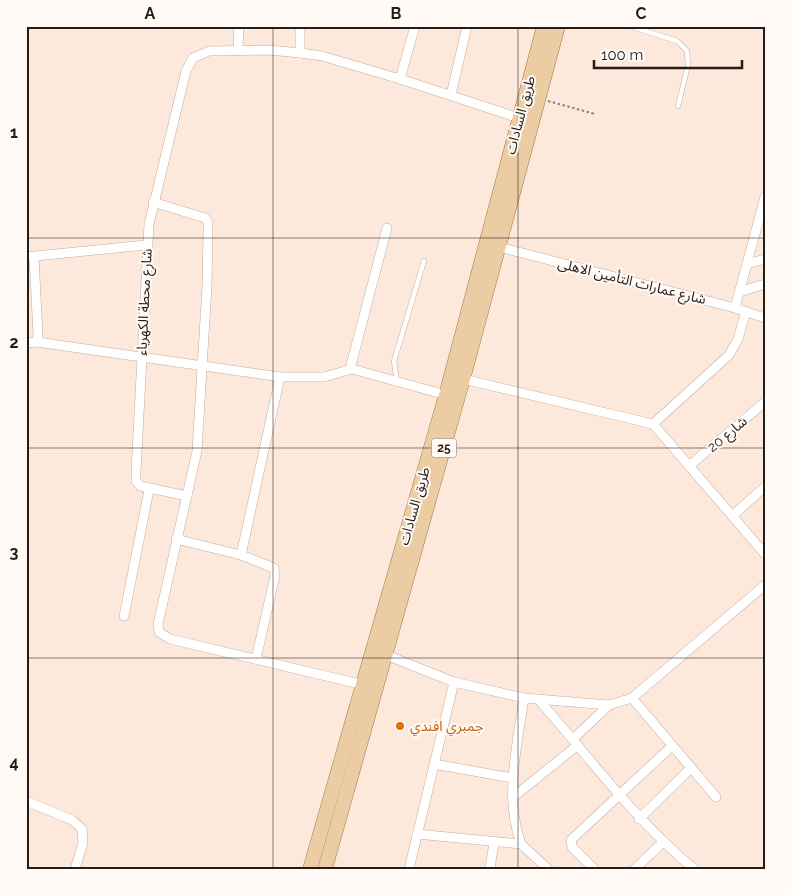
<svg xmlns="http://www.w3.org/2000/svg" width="791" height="895" font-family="Raleway,'Noto Sans Arabic',sans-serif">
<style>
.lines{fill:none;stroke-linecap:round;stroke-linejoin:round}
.service-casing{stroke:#c4ac9d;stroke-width:5.5}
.minor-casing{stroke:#c4ac9d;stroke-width:10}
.primary-casing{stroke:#9d7849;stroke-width:15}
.path{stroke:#8e8077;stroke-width:2;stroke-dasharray:2.5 2.5;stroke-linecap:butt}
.service{stroke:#fff;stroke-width:4.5}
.minor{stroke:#fff;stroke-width:9}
.primary{stroke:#ebcca3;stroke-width:14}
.grid{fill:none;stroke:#251c16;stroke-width:1;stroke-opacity:0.55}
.food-dot{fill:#e8710a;stroke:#fffaf6;stroke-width:2}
.labels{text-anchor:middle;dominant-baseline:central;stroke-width:4;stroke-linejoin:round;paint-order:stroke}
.shield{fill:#fffaf6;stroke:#665f59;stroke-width:1}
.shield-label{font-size:12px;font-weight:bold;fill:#251c16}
.street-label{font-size:14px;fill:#251c16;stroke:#fffaf6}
.food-label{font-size:14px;fill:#c56008;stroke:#fffaf6;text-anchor:start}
.neatline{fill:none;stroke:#251c16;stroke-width:2}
.grid-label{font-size:16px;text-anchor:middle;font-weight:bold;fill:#251c16}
</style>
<rect width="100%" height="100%" fill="#fde9dc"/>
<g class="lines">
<g class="service-casing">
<g id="service">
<path d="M 630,26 L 677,41 L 687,51 L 688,65 L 678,106"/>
<path d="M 397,382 L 394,361 L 424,261"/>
</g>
</g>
<g class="minor-casing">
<g id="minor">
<path d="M 238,49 L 239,26"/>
<path d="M 300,53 L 300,26"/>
<path d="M 400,79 L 415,26"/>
<path d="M 451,95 L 467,26"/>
<path d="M 153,202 L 205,218 L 208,222 L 208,231 L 207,286 L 197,451 L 158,624 L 159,632 L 170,639 L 364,685"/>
<path d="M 499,247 L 735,308 L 765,318"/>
<path d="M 26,257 L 146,245"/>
<path d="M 747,264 L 765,259"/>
<path d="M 739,292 L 765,284"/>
<path d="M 735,308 L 765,197"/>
<path d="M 37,342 L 280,377 L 324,377 L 352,369 L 446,395"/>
<path d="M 26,343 L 37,342 L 38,336 L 34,256"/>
<path d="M 350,369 L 387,228"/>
<path d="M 463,379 L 653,424 L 765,554"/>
<path d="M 653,424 L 729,355 L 738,339 L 746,311"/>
<path d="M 689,466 L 765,402"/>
<path d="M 187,496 L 140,486 L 136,481 L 136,472 L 149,224 L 186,71 L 193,58 L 209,51 L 269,50 L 300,53 L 322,56 L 400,79 L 519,118"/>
<path d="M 732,516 L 765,487"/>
<path d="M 176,539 L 241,555 L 274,568 L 275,576 L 256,659"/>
<path d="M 241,555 L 280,377"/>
<path d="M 124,616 L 149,490"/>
<path d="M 386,655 L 454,682 L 524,698 L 609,705 L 632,698 L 765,585"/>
<path d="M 632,698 L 716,797"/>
<path d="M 538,699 C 589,757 634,819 694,869"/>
<path d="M 573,739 L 609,705"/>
<path d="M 434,764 L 512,778"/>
<path d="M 512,798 L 578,745"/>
<path d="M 26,801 L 72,820 L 82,829 L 83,843 L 75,869"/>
<path d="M 639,819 L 691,768"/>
<path d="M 417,834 L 521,844 L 548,869"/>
<path d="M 521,844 C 504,796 517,747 524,698"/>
<path d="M 409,869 L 454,682"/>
<path d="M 490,869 L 494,842"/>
<path d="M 594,869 L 572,847 L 571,840 L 672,746"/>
<path d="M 635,869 L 663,842"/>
</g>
</g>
<g class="primary-casing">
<g id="primary">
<path d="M 310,869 L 446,395 L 544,26"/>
<path d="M 325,869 L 463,379 L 558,26"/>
</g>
</g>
<path class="path" d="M 548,101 L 595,114"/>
<use href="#service" class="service"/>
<use href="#minor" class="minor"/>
<use href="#primary" class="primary"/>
</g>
<path class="grid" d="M 273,26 L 273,869M 518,26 L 518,869M 26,238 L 765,238M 26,448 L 765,448M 26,658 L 765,658"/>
<circle class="food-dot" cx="400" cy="726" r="5"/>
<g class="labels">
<rect class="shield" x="431.5" y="438.5" width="25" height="19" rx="4"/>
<g class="shield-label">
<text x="444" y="448">25</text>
</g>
<g class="street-label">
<text transform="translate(520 115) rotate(-75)">طريق السادات</text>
<text transform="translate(632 281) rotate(14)">شارع عمارات التأمين الاهلى</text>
<text transform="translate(144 302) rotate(-87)">شارع محطة الكهرباء</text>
<text transform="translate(727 434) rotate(-40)">شارع 20</text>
<text transform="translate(414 506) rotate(-74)">طريق السادات</text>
</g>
<g class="food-label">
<text x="410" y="726">جمبري افندي</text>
</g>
</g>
<rect width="791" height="895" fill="none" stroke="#fffaf6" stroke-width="55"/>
<path d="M594 60v8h148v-8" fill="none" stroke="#251c16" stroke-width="2.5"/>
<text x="601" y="60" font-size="15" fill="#251c16" stroke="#fffaf6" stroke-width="4" paint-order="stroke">100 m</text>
<rect x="28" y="28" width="736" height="840" class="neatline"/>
<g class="grid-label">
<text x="150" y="19">A</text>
<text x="396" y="19">B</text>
<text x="641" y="19">C</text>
<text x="14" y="138">1</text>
<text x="14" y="348">2</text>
<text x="14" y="558">3</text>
<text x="14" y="768">4</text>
</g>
</svg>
